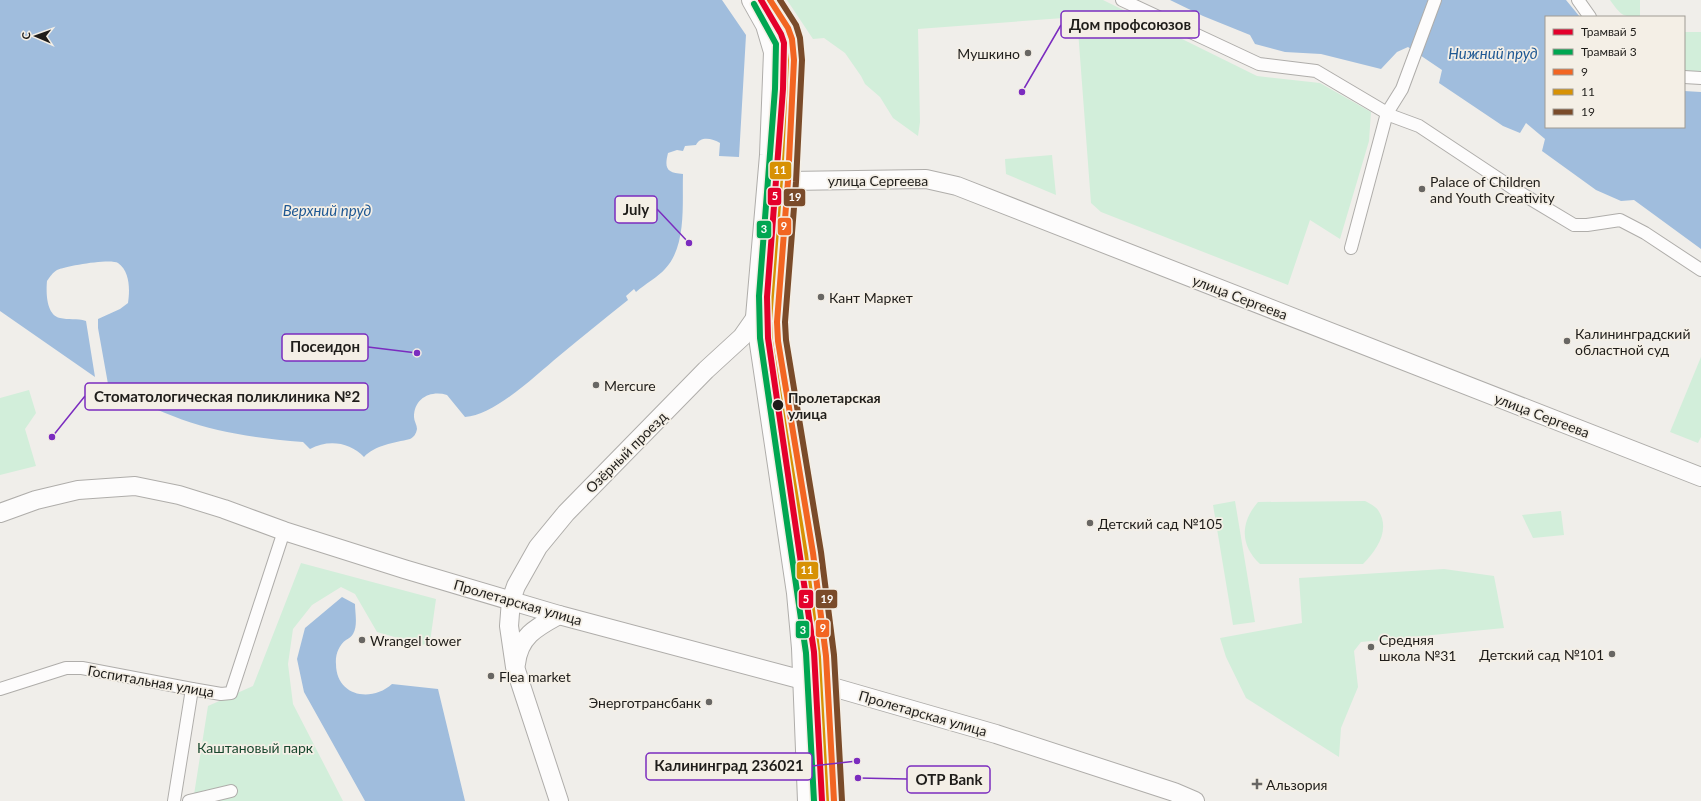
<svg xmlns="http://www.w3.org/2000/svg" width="1701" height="801" font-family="Lato,sans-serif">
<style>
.green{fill:#d2eeda}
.water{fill:#a0bddd}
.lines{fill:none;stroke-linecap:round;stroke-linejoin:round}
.street-casing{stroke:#afadaa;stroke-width:14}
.secondary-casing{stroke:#afadaa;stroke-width:20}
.primary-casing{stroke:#afadaa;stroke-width:22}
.street{stroke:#fdfcfc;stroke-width:12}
.secondary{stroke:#fdfcfc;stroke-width:18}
.primary{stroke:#fdfcfc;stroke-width:20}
.bus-1-casing{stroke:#f4efe6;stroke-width:9}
.bus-2-casing{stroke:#f4efe6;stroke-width:9}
.bus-3-casing{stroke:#f4efe6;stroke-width:9}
.bus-1{stroke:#f26522;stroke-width:6}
.bus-2{stroke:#d79104;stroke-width:6}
.bus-3{stroke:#7a4b2a;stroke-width:6}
.tram-1-casing{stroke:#f4efe6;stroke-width:9}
.tram-2-casing{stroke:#f4efe6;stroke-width:9}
.tram-1{stroke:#e4002b;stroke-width:6}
.tram-2{stroke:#00a651;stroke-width:6}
.poi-dot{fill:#686663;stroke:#f4efe6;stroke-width:1.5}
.stop-dot{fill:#1f1d1a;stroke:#f4efe6;stroke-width:1.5}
.labels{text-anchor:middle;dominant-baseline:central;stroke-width:3.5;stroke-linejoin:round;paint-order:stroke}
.poi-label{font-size:14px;fill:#1f1d1a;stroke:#f4efe6;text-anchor:start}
.street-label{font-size:14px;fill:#1f1d1a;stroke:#f4efe6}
.stop-label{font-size:14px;font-weight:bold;fill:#1f1d1a;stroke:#f4efe6;text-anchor:start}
.park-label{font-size:14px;fill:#19482f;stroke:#f4efe6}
.water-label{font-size:15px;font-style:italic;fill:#1e5893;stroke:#f4efe6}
.leader{fill:none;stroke:#7b2cbf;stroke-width:1.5}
.callout-dot{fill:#7b2cbf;stroke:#f4efe6;stroke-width:1.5}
.callout{fill:#f4efe6;stroke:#7b2cbf;stroke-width:1.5}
.callout-label{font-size:15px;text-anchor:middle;font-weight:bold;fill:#1f1d1a}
.line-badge{stroke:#f4efe6;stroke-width:1.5}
.badge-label{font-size:11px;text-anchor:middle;font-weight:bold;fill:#fff}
</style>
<rect width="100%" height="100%" fill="#f0eeea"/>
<g class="green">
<path d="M 787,0 L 1103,0 L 1257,76 L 1320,83 L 1371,112 L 1369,141 L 1340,239 L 1310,220 L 1288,285 L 1101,212 L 1091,203 L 1077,17 L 918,29 L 920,122 L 918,136 L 893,118 L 880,97 L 865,84 L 861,76 L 845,53 L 824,38 L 813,39 Z"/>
<path d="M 1610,0 L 1640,0 L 1640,17 C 1622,17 1621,15 1610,0 Z"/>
<path d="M 1684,32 L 1701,32 L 1701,72 L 1684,71 Z"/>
<path d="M 1052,155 L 1056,195 L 1006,174 L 1005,159 Z"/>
<path d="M 1701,357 L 1701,437 L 1698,443 L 1670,432 Z"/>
<path d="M 29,390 L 36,413 L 25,429 L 36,466 L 0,475 L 0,398 Z"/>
<path d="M 1235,501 L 1255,622 L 1233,625 L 1213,505 Z"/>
<path d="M 1365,501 C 1369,503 1375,506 1378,510 C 1391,529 1377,550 1363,564 L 1260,564 C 1240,545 1240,523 1258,502 Z"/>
<path d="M 1561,511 L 1564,535 L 1533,538 L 1522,515 Z"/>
<path d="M 301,563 L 436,599 L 430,642 L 420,646 L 407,644 L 398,638 L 377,632 L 355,594 L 341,587 L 312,605 L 293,629 L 288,664 L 293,704 L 343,801 L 193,801 L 208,706 L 253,686 Z"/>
<path d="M 1444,569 L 1494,576 L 1504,628 L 1361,642 L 1354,651 L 1358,687 L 1341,728 L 1339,757 L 1246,698 L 1226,657 L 1220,638 L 1302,623 L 1299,578 Z"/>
</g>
<g class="water">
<path d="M 0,0 L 722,0 L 746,35 L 739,157 L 719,156 L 720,143 C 712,138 700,136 696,145 L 685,146 L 683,151 L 677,150 L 668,153 C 664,169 667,173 683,174 C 682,203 687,246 665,269 C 658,277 645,284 636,292 L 634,289 L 626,296 L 628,300 C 605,318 582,337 559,356 C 536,375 495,415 465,417 L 447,395 C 431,390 414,398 414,417 C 414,421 417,425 417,429 C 416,434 414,437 410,439 C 394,443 375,445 364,457 C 350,442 328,439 310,449 L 303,442 C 226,436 175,424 108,384 L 98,328 L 98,319 L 120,309 L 128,303 C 130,290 130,271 118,263 C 111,258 65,266 57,270 C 52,273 50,277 47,281 C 46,292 46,315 60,318 C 68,320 77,318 86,321 L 95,377 L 0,311 Z"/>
<path d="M 1170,0 L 1566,0 L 1580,17 L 1546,17 L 1546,127 L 1684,127 L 1684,91 L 1701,92 L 1701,249 L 1634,200 L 1621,201 L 1596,190 L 1542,151 L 1545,139 L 1526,123 L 1520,133 L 1503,126 L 1439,83 L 1442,70 L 1408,47 L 1397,52 L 1381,69 L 1321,54 L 1285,52 L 1255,44 L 1250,35 L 1203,16 Z"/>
<path d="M 342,597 L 355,604 C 355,612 358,626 353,634 C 351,637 349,638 346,640 C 339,645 335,655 336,664 C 336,696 371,703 392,684 L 438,689 L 465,801 L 365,801 L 304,692 L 297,659 L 305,628 Z"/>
</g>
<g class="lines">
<g class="street-casing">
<g id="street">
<path d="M 1122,0 L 1259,64 L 1316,71 L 1392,116 L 1419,126 L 1514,189 L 1574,225 L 1587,225 L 1620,220 L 1645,233 L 1701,270"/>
<path d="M 1578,0 L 1590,17"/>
<path d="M 1684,77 L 1701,78"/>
<path d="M 1351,248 L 1387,113 L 1402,89 L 1435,0"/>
<path d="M 0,689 L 66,668 L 82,668 L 192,689 L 221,694 L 231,693 L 284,531"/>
<path d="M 174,801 L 192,689"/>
<path d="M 189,801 L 231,791"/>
</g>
</g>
<g class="secondary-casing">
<g id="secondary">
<path d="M 788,181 L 926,179 L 957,186 L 1701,477"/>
<path d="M 0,513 L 36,500 L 78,490 L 135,486 L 179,495 L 224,509 L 284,531 L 404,569 L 559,615 L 803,680"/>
<path d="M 516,664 C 519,636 537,627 559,615"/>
<path d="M 829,686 L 996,734 L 1174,792 L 1195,801"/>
<path d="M 559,801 L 515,667 L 509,626 L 511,600 L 516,586 L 538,547 L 566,513 L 706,370 L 742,337 L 756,317"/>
</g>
</g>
<g class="primary-casing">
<g id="primary">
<path d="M 752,0 L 766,25 L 774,52 L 770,155 L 756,317 L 797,593 L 802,648 L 808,801"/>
<path d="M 770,0 L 788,28 L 792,39 L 794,60 L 788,181 L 777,322 L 778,341 L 813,553 L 826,656 L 834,801"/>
</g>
</g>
<use href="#street" class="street"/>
<use href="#secondary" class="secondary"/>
<use href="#primary" class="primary"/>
<g class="bus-1-casing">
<path id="bus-1" d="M 770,0 L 788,28 L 792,39 L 794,60 L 788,181 L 777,322 L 778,341 L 813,553 L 826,656 L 834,801"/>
</g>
<g class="bus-2-casing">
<path id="bus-2" d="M 763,4 C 778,27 783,33 786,60 L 780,180 L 769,321 L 770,341 L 805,554 L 818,657 L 826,801"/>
</g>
<g class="bus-3-casing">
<path id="bus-3" d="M 780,0 L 796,25 L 800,38 L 802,60 L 796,182 L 785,322 L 786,340 L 821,552 L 834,655 L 842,801"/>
</g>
<use href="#bus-1" class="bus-1"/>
<use href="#bus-2" class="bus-2"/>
<use href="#bus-3" class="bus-3"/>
<g class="tram-1-casing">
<path id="tram-1" d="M 761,0 L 781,34 L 784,43 L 783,89 L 767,297 L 768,338 L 814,652 L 822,801"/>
</g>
<g class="tram-2-casing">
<path id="tram-2" d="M 754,4 L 776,44 L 775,89 L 759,296 L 760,338 L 806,653 L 814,801"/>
</g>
<use href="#tram-1" class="tram-1"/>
<use href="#tram-2" class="tram-2"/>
</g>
<g class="poi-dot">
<circle cx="1028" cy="53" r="4"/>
<circle cx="1422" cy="189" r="4"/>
<circle cx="821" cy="297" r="4"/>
<circle cx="1567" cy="341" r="4"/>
<circle cx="596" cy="385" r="4"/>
<circle cx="1090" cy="523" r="4"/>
<circle cx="362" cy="640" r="4"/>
<circle cx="1371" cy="647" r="4"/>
<circle cx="1612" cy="654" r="4"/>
<circle cx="491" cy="676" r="4"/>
<circle cx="709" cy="702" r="4"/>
<path d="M1255 778h4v4h4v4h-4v4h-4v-4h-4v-4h4z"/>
</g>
<circle class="stop-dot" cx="778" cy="405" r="6"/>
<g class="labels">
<g class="poi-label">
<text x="1020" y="53" text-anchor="end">Мушкино</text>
<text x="1430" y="181">Palace of Children<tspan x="1430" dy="16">and Youth Creativity</tspan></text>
<text x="829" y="297">Кант Маркет</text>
<text x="1575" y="333">Калининградский<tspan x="1575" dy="16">областной суд</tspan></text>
<text x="604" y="385">Mercure</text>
<text x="1098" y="523">Детский сад №105</text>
<text x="1379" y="639">Средняя<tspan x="1379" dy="16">школа №31</tspan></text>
<text x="370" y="640">Wrangel tower</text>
<text x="1604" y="654" text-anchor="end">Детский сад №101</text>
<text x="499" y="676">Flea market</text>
<text x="701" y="702" text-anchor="end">Энерготрансбанк</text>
<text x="1266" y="784">Альзория</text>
</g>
<g class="street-label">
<text x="878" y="180">улица Сергеева</text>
<text transform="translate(1240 297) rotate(21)">улица Сергеева</text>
<text transform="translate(1542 415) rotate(21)">улица Сергеева</text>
<text transform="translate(626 452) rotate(-45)">Озёрный проезд</text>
<text transform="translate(518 602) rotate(16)">Пролетарская улица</text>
<text transform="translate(151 681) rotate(10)">Госпитальная улица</text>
<text transform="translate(923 713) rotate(16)">Пролетарская улица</text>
</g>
<g class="stop-label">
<text x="788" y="397">Пролетарская<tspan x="788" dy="16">улица</tspan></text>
</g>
<g class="park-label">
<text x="255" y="747">Каштановый парк</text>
</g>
<g class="water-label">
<text x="1493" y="53">Нижний пруд</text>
<text x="327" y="210">Верхний пруд</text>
</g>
</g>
<path class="leader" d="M1022 92L1061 25M689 243L657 209M417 353L368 347M52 437L85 396M857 761L812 766M858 778L907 779"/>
<g class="callout-dot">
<circle cx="1022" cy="92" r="4"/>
<circle cx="689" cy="243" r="4"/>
<circle cx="417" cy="353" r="4"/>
<circle cx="52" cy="437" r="4"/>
<circle cx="857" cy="761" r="4"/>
<circle cx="858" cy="778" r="4"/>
</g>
<g class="callout">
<rect x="1061" y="11" width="138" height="27" rx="4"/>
<rect x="615" y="196" width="42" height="27" rx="4"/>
<rect x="282" y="334" width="86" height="27" rx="4"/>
<rect x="85" y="383" width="283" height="27" rx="4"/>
<rect x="646" y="753" width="166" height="27" rx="4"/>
<rect x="907" y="766" width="83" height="27" rx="4"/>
</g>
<g class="callout-label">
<text x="1130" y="30">Дом профсоюзов</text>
<text x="636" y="215">July</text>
<text x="325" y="352">Посеидон</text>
<text x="227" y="402">Стоматологическая поликлиника №2</text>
<text x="729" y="771">Калининград 236021</text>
<text x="949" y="785">OTP Bank</text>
</g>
<g class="line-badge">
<rect x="769" y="161" width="23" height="19" rx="4" fill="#d79104"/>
<rect x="767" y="187" width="15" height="19" rx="4" fill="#e4002b"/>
<rect x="783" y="188" width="23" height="19" rx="4" fill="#7a4b2a"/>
<rect x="777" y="217" width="15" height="19" rx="4" fill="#f26522"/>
<rect x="756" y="220" width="16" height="19" rx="4" fill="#00a651"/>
<rect x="796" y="561" width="23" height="19" rx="4" fill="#d79104"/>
<rect x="815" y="589" width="23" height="20" rx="4" fill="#7a4b2a"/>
<rect x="798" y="589" width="16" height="20" rx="4" fill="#e4002b"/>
<rect x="815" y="619" width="15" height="19" rx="4" fill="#f26522"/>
<rect x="795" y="620" width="15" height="19" rx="4" fill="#00a651"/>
</g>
<g class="badge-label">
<text x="780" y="174">11</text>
<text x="775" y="200">5</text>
<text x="795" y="201">19</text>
<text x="784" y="230">9</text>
<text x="764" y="233">3</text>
<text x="807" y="574">11</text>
<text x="827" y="603">19</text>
<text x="806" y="603">5</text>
<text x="823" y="632">9</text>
<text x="803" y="634">3</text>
</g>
<rect x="1545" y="16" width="140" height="112" fill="#f4efe6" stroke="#9f9b94"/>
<rect x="1553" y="29" width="20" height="6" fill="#e4002b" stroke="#9f9b94"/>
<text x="1581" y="36" font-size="12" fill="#1f1d1a">Трамвай 5</text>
<rect x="1553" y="49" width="20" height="6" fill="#00a651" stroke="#9f9b94"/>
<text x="1581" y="56" font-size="12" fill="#1f1d1a">Трамвай 3</text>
<rect x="1553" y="69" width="20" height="6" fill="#f26522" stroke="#9f9b94"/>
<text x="1581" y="76" font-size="12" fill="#1f1d1a">9</text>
<rect x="1553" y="89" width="20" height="6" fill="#d79104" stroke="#9f9b94"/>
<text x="1581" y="96" font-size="12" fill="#1f1d1a">11</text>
<rect x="1553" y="109" width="20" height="6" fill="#7a4b2a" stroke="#9f9b94"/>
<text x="1581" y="116" font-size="12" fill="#1f1d1a">19</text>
<g transform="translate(36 36) rotate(272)" stroke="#f4efe6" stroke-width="3" paint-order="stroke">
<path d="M0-3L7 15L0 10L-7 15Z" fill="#1f1d1a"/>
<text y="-6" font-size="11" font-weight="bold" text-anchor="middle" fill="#1f1d1a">С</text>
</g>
</svg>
